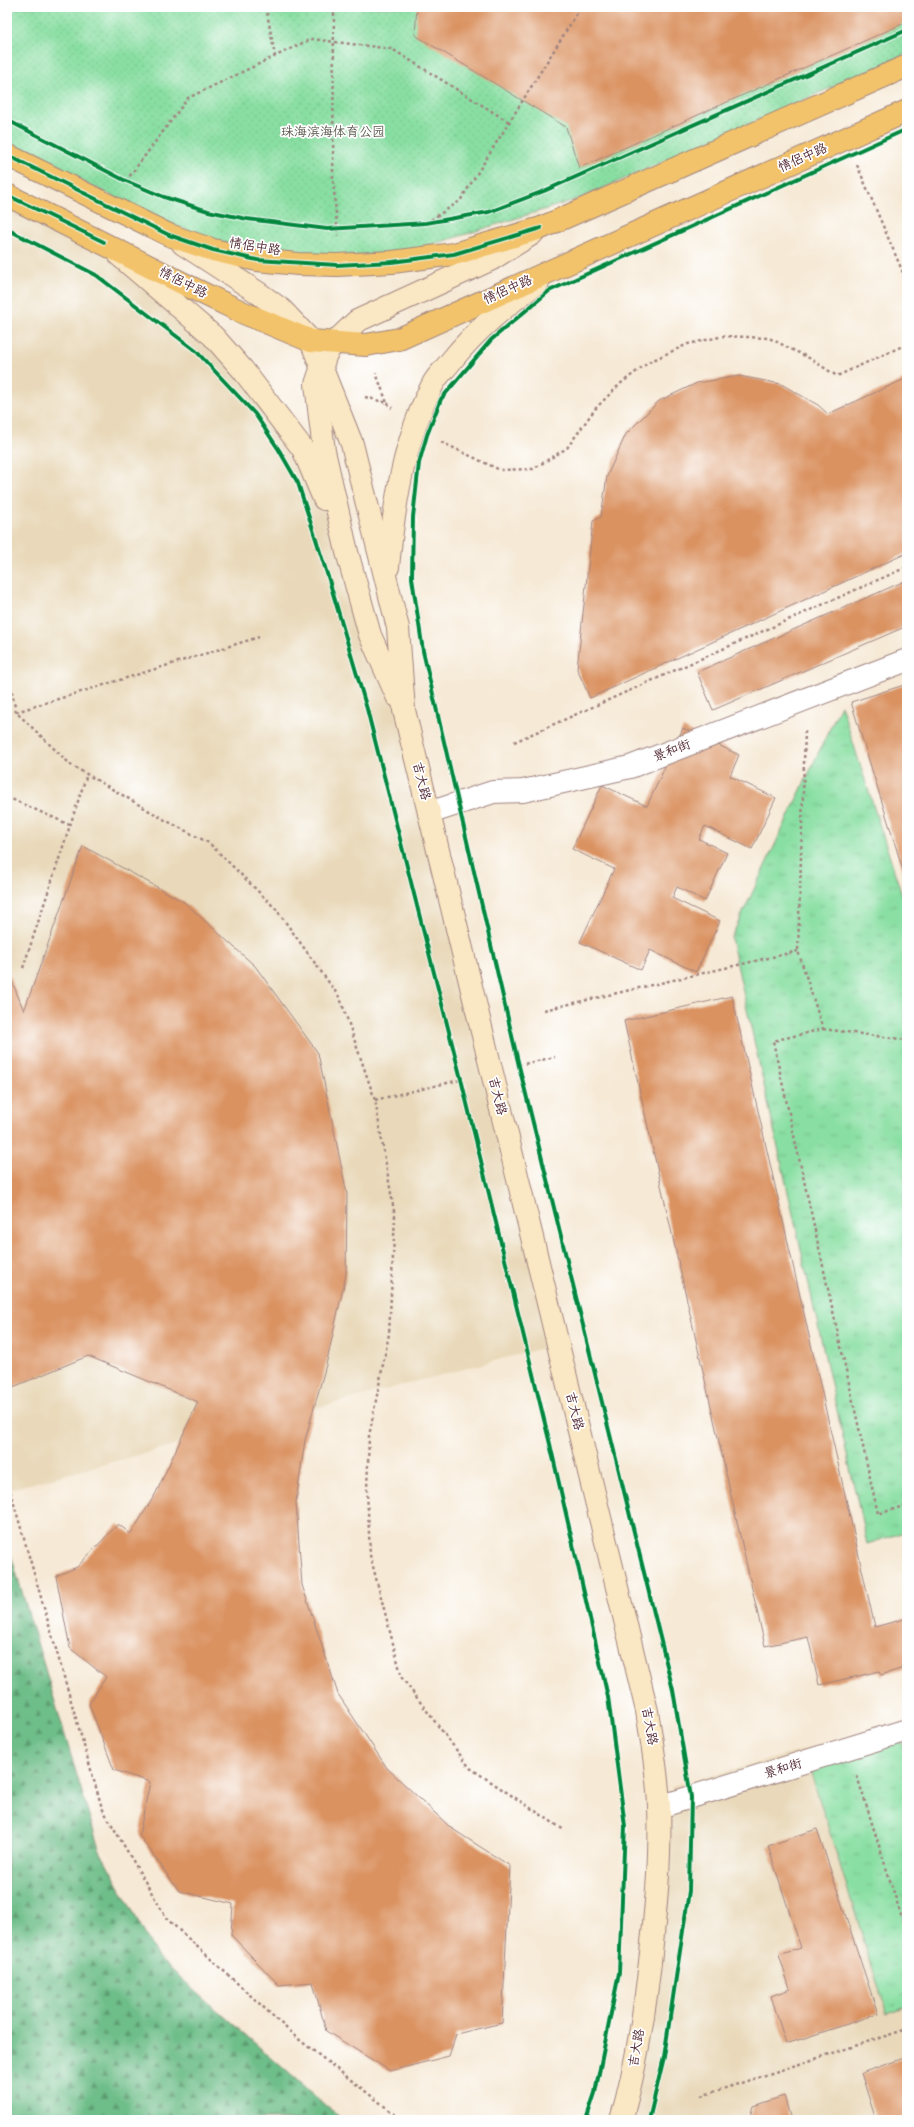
<svg xmlns="http://www.w3.org/2000/svg" width="914" height="2127" font-family="Mynerve,'LXGW WenKai TC',sans-serif">
<style>
.built{fill:#e9d9ba}
.grass{fill:url(#grass-tufts);stroke:#6a7f67}
.forest{fill:url(#forest-firs);stroke:#5c6e5a}
.park{fill:url(#park-dots);stroke:#6a7f67}
.building{fill:#da9260}
.lines{fill:none;stroke-linecap:round;stroke-linejoin:round}
.minor-casing{stroke:#a08480;stroke-width:24}
.secondary-casing{stroke:#a08480;stroke-width:24}
.trunk-casing{stroke:#a08480;stroke-width:24}
.path{stroke:#a08480;stroke-width:2.5;stroke-dasharray:3 3;stroke-linecap:butt}
.minor{stroke:#fff;stroke-width:22}
.secondary{stroke:#fae7c3;stroke-width:22}
.trunk{stroke:#f2c36a;stroke-width:22}
.cycleway-casing{stroke:#fff;stroke-width:6}
.cycleway{stroke:#00873e;stroke-width:4}
.labels{text-anchor:middle;dominant-baseline:central;stroke-width:3.5;stroke-linejoin:round;paint-order:stroke}
.park-label{font-size:13px;fill:#5d594f;stroke:#fff}
.street-label{font-size:13px;fill:#4a1f2b;stroke:#fff}
</style>
<defs>
<pattern id="grass-tufts" width="24" height="20" patternUnits="userSpaceOnUse"><rect width="24" height="20" fill="#89dfa3"/><path d="M3 7l-1-3M5 7V3M7 7l1-3M15 17l-1-3M17 17v-4M19 17l1-3" fill="none" stroke="#78bf8c"/></pattern>
<pattern id="forest-firs" width="22" height="20" patternUnits="userSpaceOnUse"><rect width="22" height="20" fill="#6ebe89"/><path d="M5 1l3.5 6h-7zM16 11l3.5 6h-7z" fill="#5c9a70"/></pattern>
<pattern id="park-dots" width="8" height="8" patternUnits="userSpaceOnUse"><rect width="8" height="8" fill="#89dfa3"/><path d="M2 2h.1M6 6h.1" fill="none" stroke="#78bf8c" stroke-width="1.8" stroke-linecap="round"/></pattern>
</defs>
<rect width="100%" height="100%" fill="#fff"/>
<filter id="ink" filterUnits="userSpaceOnUse"><feTurbulence type="fractalNoise" baseFrequency=".025" numOctaves="2"/><feDisplacementMap in="SourceGraphic" scale="8" xChannelSelector="R" yChannelSelector="G"/><feConvolveMatrix kernelMatrix="1 2 1 2 8 2 1 2 1" color-interpolation-filters="sRGB"/></filter>
<filter id="wash" filterUnits="userSpaceOnUse"><feTurbulence type="fractalNoise" baseFrequency=".012" numOctaves="4" result="noise"/><feDisplacementMap in="SourceGraphic" scale="16" xChannelSelector="R" yChannelSelector="G"/><feGaussianBlur stdDeviation="0.9" result="paint"/><feColorMatrix in="noise" values="0 0 0 0 0 0 0 0 0 0 0 0 0 0 0 0 0 1.4 0 .05"/><feComposite in="paint" operator="in"/></filter>
<g filter="url(#wash)">
<rect width="100%" height="100%" fill="#f6e9d5"/>
<g class="built">
<path d="M 7,196 L 103,243 L 212,336 L 303,449 L 404,710 L 558,1344 L 7,1490 Z"/>
<path d="M 850,1737 L 907,1920 L 907,2120 L 618,2120 L 627,2097 L 672,1787 Z"/>
</g>
<g class="grass">
<path d="M 841,705 L 907,911 L 907,1531 L 867,1544 L 731,938 Z"/>
<path d="M 901,1741 L 907,1761 L 907,2007 L 887,2014 L 810,1770 Z"/>
</g>
<path class="forest" d="M 7,1542 L 99,1849 L 158,1958 L 342,2120 L 7,2120 Z"/>
<path class="park" d="M 7,7 L 907,7 L 907,54 L 581,198 L 412,251 L 334,257 L 238,248 L 170,224 L 7,145 Z"/>
<g id="blocks">
<g class="building">
<path d="M 417,7 L 907,7 L 907,22 L 579,168 L 566,127 L 415,35 Z"/>
<path d="M 739,376 L 781,384 L 818,405 L 828,414 L 907,378 L 907,553 L 590,698 L 577,669 L 593,521 L 601,517 L 607,476 L 626,434 L 659,401 L 697,383 Z"/>
<path d="M 907,580 L 907,626 L 713,710 L 697,672 Z"/>
<path d="M 907,684 L 907,883 L 851,702 Z"/>
<path d="M 683,728 L 739,755 L 730,776 L 776,798 L 752,849 L 705,826 L 699,839 L 727,853 L 705,901 L 677,887 L 672,898 L 720,921 L 696,972 L 650,950 L 641,970 L 580,942 L 614,869 L 572,849 L 602,785 L 647,806 Z"/>
<path d="M 83,846 L 184,902 L 255,966 L 318,1053 L 347,1194 L 346,1275 L 326,1365 L 305,1440 L 296,1502 L 302,1585 L 338,1694 L 387,1768 L 451,1828 L 510,1866 L 502,2023 L 456,2034 L 449,2056 L 390,2071 L 326,2031 L 313,1982 L 279,1985 L 231,1935 L 233,1904 L 179,1891 L 139,1835 L 150,1782 L 114,1770 L 89,1704 L 106,1677 L 70,1648 L 56,1576 L 77,1567 L 118,1524 L 131,1534 L 156,1493 L 198,1402 L 88,1356 L 13,1387 L 7,1369 L 7,969 L 24,1011 Z"/>
<path d="M 732,996 L 875,1627 L 907,1618 L 907,1667 L 881,1675 L 880,1671 L 819,1685 L 808,1637 L 765,1646 L 624,1021 Z"/>
<path d="M 817,1829 L 878,2014 L 786,2044 L 771,1996 L 790,1989 L 779,1955 L 801,1948 L 768,1846 Z"/>
<path d="M 907,2057 L 907,2120 L 876,2120 L 861,2073 Z"/>
<path d="M 784,2096 L 791,2120 L 749,2120 L 753,2106 Z"/>
</g>
</g>
</g>
<g filter="url(#ink)">
<use href="#blocks" fill-opacity="0" stroke="#a08480" stroke-width="1"/>
<g class="lines">
<g class="minor-casing">
<g id="minor">
<path d="M 429,813 L 493,792 L 523,791 L 630,767 L 907,660"/>
<path d="M 659,1807 L 907,1730"/>
</g>
</g>
<g class="secondary-casing">
<g id="secondary">
<path d="M 183,244 L 257,292 L 282,310 L 311,341 L 352,444 L 398,628 L 404,710 L 647,1711 C 652,1743 658,1775 659,1807 C 661,1856 656,1905 651,1953 C 645,2009 637,2066 621,2120"/>
<path d="M 120,256 L 213,336 L 243,370 L 303,449 L 324,499"/>
<path d="M 388,567 C 394,505 404,438 434,382 C 438,375 446,368 451,361 C 477,329 505,306 538,282"/>
<path d="M 397,696 L 370,635 L 347,552 L 324,451 L 316,384 L 326,354 L 333,344 L 357,321 L 492,259 L 532,234"/>
</g>
</g>
<g class="trunk-casing">
<g id="trunk">
<path d="M 7,155 L 169,235 L 213,250 L 257,260 L 298,264 L 337,265 L 392,262 L 454,254 L 541,228 L 907,66"/>
<path d="M 7,195 L 194,289 L 244,313 L 311,341 L 366,345 L 399,339 L 907,111"/>
</g>
</g>
<g class="path">
<path d="M 266,7 L 275,56"/>
<path d="M 334,7 L 333,179 L 338,236"/>
<path d="M 857,165 L 907,282"/>
<path d="M 126,181 L 188,98 L 311,39 L 392,49 L 509,122"/>
<path d="M 426,223 L 460,201 L 581,7"/>
<path d="M 365,397 L 387,403 L 376,373"/>
<path d="M 387,403 L 392,408"/>
<path d="M 441,442 L 500,470 L 533,469 L 567,448 L 595,409 L 620,384 L 649,362 L 688,344 L 724,336 L 769,338 L 809,358 L 837,376 L 907,344"/>
<path d="M 7,668 L 16,712 L 71,765 L 165,820 L 209,843 L 276,909 L 340,998 L 375,1100 L 395,1217 L 389,1334 L 369,1436 L 367,1490 L 370,1555 L 402,1678 L 470,1768 L 564,1830"/>
<path d="M 16,712 L 259,637"/>
<path d="M 805,731 L 798,951 L 823,1029 L 773,1041 L 878,1514 L 907,1505"/>
<path d="M 514,742 L 907,567"/>
<path d="M 7,797 L 70,825"/>
<path d="M 23,968 L 87,774"/>
<path d="M 544,1010 L 798,951"/>
<path d="M 823,1029 L 907,1040"/>
<path d="M 519,1065 L 555,1057"/>
<path d="M 375,1100 L 464,1079"/>
<path d="M 7,1480 L 102,1808 L 167,1919 L 297,2038 L 397,2116 L 407,2120"/>
<path d="M 857,1776 L 907,1934"/>
<path d="M 701,2096 L 907,2029"/>
</g>
<use href="#minor" class="minor"/>
<use href="#secondary" class="secondary"/>
<use href="#trunk" class="trunk"/>
<g class="cycleway-casing">
<g id="cycleway">
<path d="M 7,120 L 126,181 L 164,197 L 208,211 L 247,219 L 327,229 L 426,223 L 489,212 L 544,191 L 907,30"/>
<path d="M 7,155 L 169,235 L 213,250 L 257,260 L 337,265 L 392,262 L 454,254 L 541,228"/>
<path d="M 7,195 L 104,242"/>
<path d="M 7,229 L 96,275 L 196,351 L 255,414 L 279,450 L 298,483 L 329,580 L 367,709 L 461,1079 L 550,1444 L 608,1697 L 625,1826 L 619,1973 L 595,2093 L 586,2120"/>
<path d="M 649,2120 L 664,2057 L 689,1891 L 691,1797 L 673,1690 L 519,1066 L 423,651 L 412,578 L 413,517 L 419,463 L 427,435 L 441,399 L 491,340 L 549,291 L 907,129"/>
</g>
</g>
<use href="#cycleway" class="cycleway"/>
</g>
</g>
<g class="labels">
<g class="park-label">
<text x="333" y="132">珠海滨海体育公园</text>
</g>
<g class="street-label">
<text transform="translate(803 158) rotate(-24)">情侣中路</text>
<text transform="translate(255 247) rotate(9)">情侶中路</text>
<text transform="translate(183 283) rotate(27)">情侣中路</text>
<text transform="translate(508 290) rotate(-24)">情侣中路</text>
<text transform="translate(672 751) rotate(-21)">景和街</text>
<text transform="translate(421 781) rotate(76)">吉大路</text>
<text transform="translate(497 1096) rotate(76)">吉大路</text>
<text transform="translate(574 1411) rotate(76)">吉大路</text>
<text transform="translate(649 1726) rotate(80)">吉大路</text>
<text transform="translate(783 1769) rotate(-17)">景和街</text>
<text transform="translate(637 2048) rotate(-80)">吉大路</text>
</g>
</g>
<rect width="914" height="2127" fill="none" stroke="#fff" stroke-width="24"/>
</svg>
